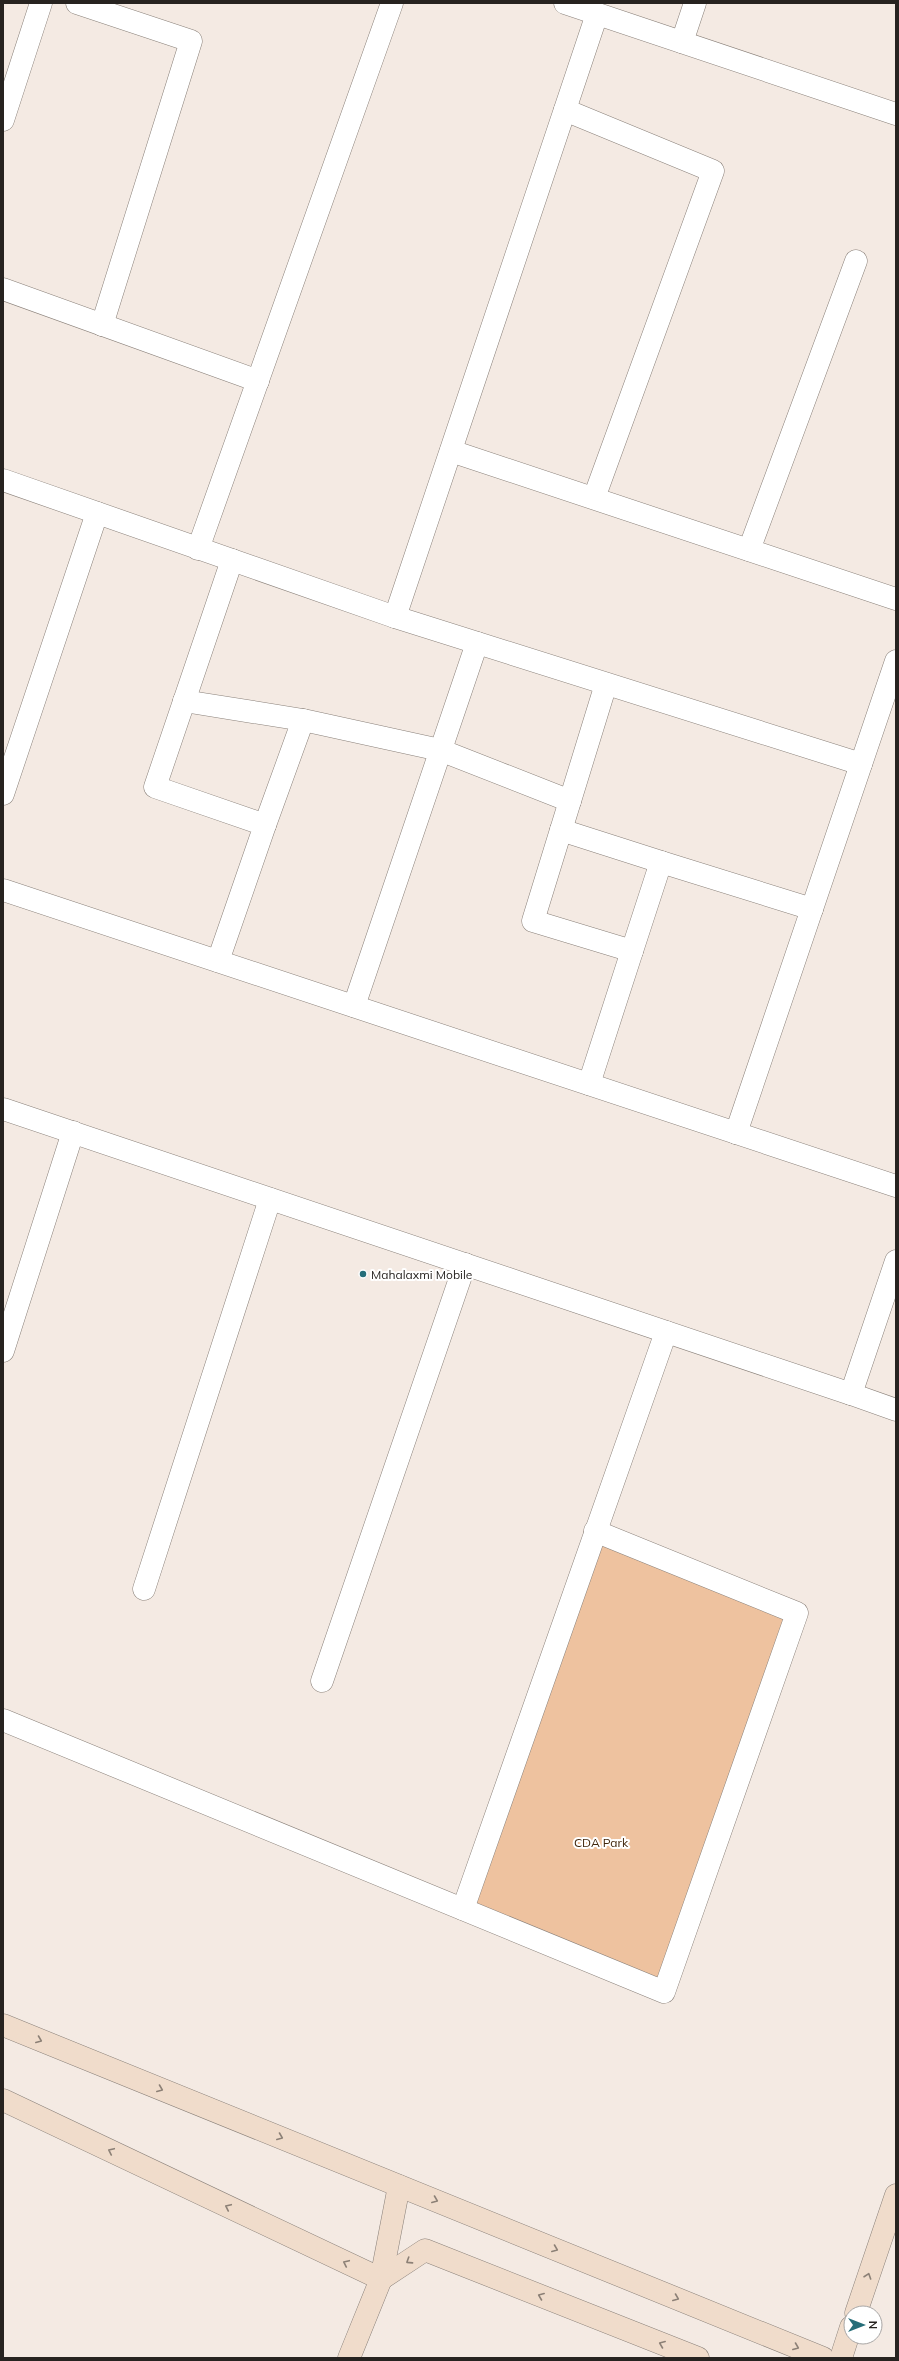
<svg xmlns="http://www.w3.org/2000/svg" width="899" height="2361" font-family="Mulish,sans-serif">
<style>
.green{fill:#eec29f}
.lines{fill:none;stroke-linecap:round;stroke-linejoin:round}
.street-casing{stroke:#8a817a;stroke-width:23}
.secondary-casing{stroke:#8a817a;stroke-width:23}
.street{stroke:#fff;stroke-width:22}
.secondary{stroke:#f0dccb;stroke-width:22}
.oneway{stroke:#8c8076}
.poi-dot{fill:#256e79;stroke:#fff;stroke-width:1.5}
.labels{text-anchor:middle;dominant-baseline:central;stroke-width:4;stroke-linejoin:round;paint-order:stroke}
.poi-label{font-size:12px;fill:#272320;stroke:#fff;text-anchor:start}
.park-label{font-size:12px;fill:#3f250b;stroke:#fff}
</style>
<rect width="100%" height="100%" fill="#f4eae3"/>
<path class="green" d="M 601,1542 L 787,1617 L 659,1982 L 472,1904 Z"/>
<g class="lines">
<g class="street-casing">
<g id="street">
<path d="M 77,3 L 191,41 L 102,325"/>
<path d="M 565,3 L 896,114"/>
<path d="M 597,14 L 395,617 L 861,764"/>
<path d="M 682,42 L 695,3"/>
<path d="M 565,110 L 713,171 L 594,498"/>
<path d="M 3,120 L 41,3"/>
<path d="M 3,289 L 258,381"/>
<path d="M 451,451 L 896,599"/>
<path d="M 3,480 L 395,617"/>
<path d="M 198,549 L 392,3"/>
<path d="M 749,550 L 856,261"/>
<path d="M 184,701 L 303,720 L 265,825"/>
<path d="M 303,720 L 440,750 L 570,801"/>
<path d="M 3,794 L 97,513"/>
<path d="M 561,830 L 661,862 L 632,951"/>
<path d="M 661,862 L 812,909"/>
<path d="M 3,890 L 896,1186"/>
<path d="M 218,961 L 265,825 L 155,787 L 232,560"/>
<path d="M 354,1006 L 477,643"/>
<path d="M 589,1084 L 632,951 L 533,921 L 606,684"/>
<path d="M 3,1109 L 851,1394 L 896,1261"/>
<path d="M 736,1133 L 896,661"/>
<path d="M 3,1351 L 73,1132"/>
<path d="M 851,1394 L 896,1410"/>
<path d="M 144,1589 L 270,1199"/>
<path d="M 322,1681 L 465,1264"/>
<path d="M 3,1720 L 664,1992 L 797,1613 L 595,1531"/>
<path d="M 463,1909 L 666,1332"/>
</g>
</g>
<g class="secondary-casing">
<g id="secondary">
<path d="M 3,2025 L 823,2358"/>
<path d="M 3,2100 L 381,2279"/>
<path d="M 381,2279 L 425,2250 L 698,2358"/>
<path d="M 856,2313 L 896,2195"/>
<path d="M 349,2358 L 381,2279 L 399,2186"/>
<path d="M 841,2358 L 851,2327"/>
</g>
</g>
<use href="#street" class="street"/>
<use href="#secondary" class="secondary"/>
</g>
<defs><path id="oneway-chevron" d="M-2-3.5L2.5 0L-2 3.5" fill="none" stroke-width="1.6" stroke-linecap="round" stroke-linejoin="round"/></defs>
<g class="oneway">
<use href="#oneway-chevron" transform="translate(39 2040) rotate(22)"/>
<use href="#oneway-chevron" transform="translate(160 2089) rotate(22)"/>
<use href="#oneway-chevron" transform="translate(280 2137) rotate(22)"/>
<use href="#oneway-chevron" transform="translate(111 2151) rotate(-155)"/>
<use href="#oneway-chevron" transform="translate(435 2200) rotate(22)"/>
<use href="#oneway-chevron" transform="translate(228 2207) rotate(-155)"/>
<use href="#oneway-chevron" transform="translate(555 2249) rotate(22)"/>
<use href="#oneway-chevron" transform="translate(409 2261) rotate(147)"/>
<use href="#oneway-chevron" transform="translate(346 2263) rotate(-155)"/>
<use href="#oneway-chevron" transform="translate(868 2276) rotate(-71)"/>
<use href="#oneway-chevron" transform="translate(541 2296) rotate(-158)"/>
<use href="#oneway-chevron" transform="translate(676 2298) rotate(22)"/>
<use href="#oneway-chevron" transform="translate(662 2344) rotate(-158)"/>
<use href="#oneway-chevron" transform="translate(796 2347) rotate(22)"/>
</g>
<circle class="poi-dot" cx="363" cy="1274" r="4"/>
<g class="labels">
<g class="poi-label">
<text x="371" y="1274">Mahalaxmi Mobile</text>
</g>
<g class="park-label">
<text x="601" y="1842">CDA Park</text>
</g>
</g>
<rect width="899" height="2361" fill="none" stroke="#272320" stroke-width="8"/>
<g transform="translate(863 2325) rotate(90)"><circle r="19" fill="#ffffff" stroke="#a9a7a6"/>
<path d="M0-3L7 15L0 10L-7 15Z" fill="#256e79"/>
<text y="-6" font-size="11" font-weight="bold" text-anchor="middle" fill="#272320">N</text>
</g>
</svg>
